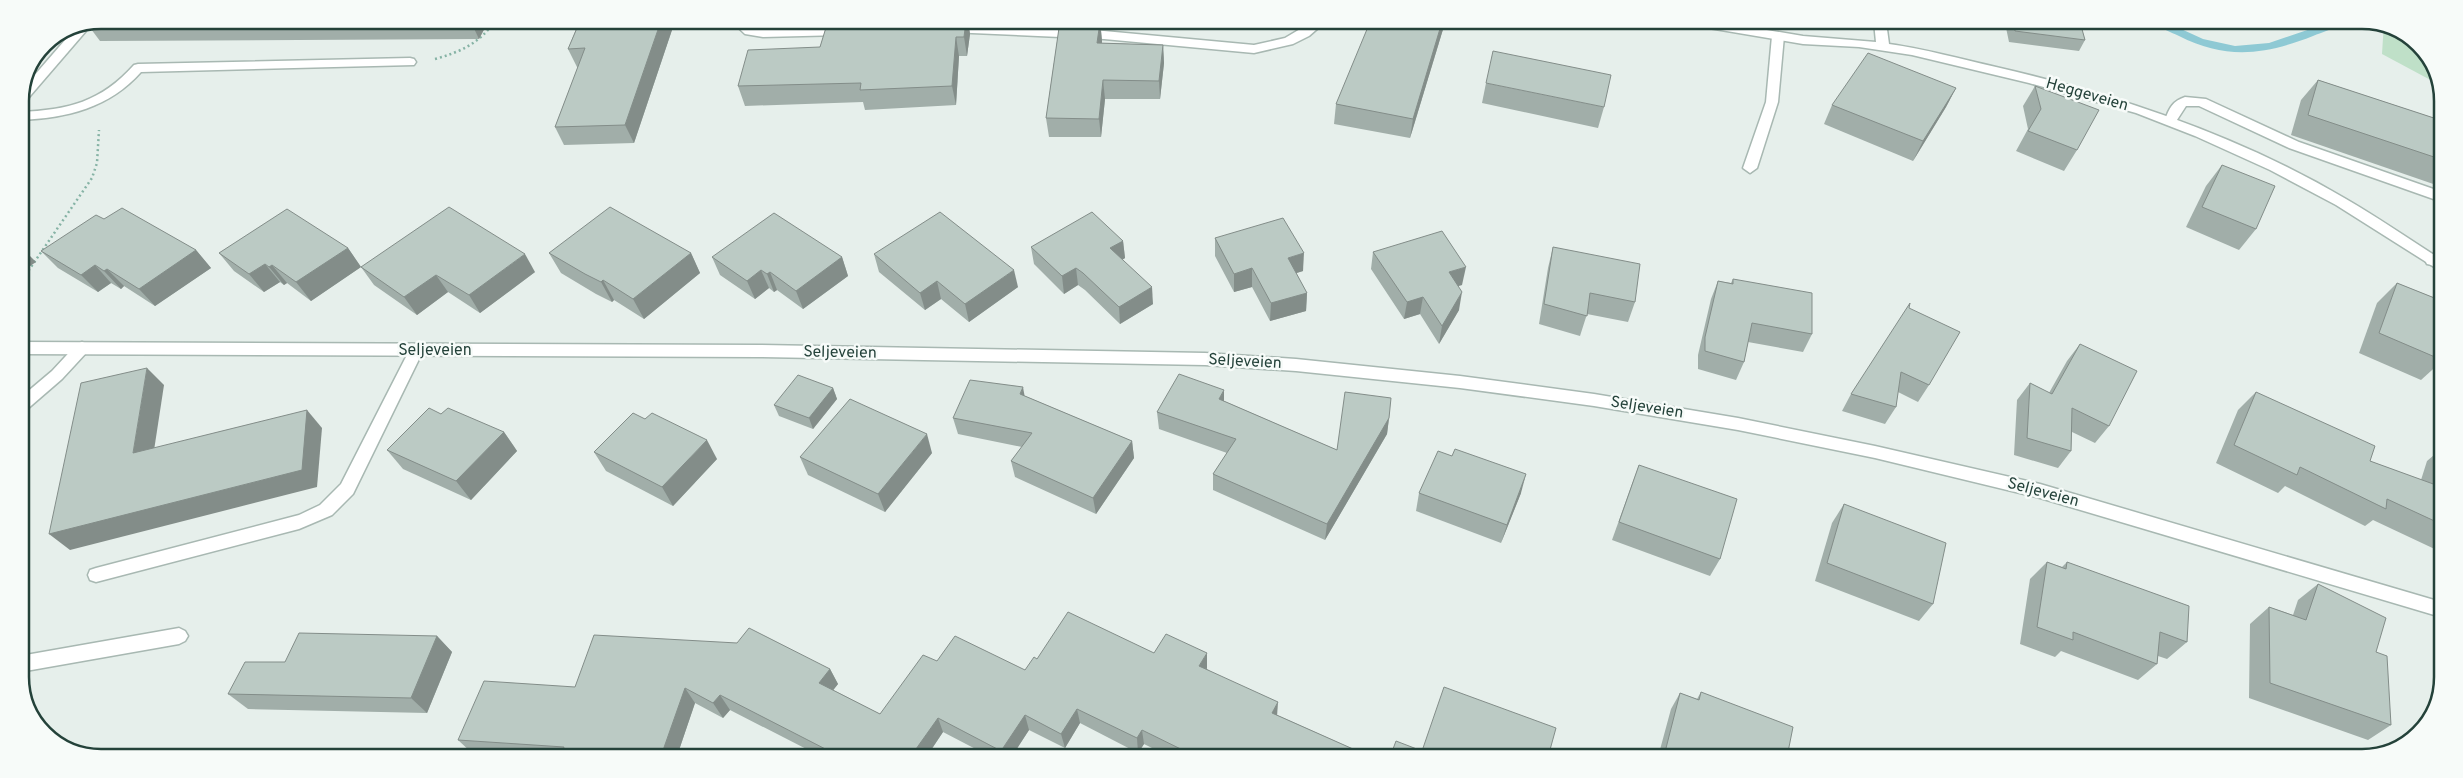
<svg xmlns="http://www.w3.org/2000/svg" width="2463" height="778" font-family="Overpass,sans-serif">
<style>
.green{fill:#bfe0c8}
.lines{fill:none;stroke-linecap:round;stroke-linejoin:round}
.stream{fill:#8ec9d4;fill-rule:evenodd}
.lane-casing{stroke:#a8b8b2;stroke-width:3}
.street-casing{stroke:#a8b8b2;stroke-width:3}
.path{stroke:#86b3a5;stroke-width:2.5;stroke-dasharray:2 3;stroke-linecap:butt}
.lane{fill:#fff;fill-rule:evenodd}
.street{fill:#fff;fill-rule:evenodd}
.wall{fill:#a1aea9}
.shaded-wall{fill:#838d89}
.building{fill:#bbcac4;stroke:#838d89}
.labels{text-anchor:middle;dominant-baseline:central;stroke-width:5;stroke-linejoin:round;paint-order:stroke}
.street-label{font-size:16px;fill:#24423a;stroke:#f7fbf9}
.rim{fill:none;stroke:#24423a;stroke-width:2.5}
</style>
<rect width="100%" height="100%" fill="#e6efeb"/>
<path class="green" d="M 2384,23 L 2426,51 L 2438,84 L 2382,54 Z"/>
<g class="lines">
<path class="stream" d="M 2155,23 L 2168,23 L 2203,39 L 2235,46 L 2269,43 L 2328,23 L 2341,23 C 2335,29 2322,32 2313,36 C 2265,55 2226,60 2179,36 C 2171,32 2161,29 2155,23 Z"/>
<g class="lane-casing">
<g id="lane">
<path d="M 731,21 L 744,21 L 752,28 L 763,29 L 843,27 L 849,31 L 843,35 L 763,37 L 745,34 Z"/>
<path d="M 1312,22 L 1325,22 L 1309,36 L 1293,44 L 1254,53 L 1104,39 L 949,32 L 943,28 L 949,24 L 1104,31 L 1254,45 L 1285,38 Z"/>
<path d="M 87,26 L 86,31 L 24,103 L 20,104 L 27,84 L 72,32 Z"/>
<path d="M 1778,32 L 1784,36 L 1778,102 L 1757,168 L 1750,173 L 1743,168 L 1766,102 L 1772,36 Z"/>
<path d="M 410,58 L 414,59 L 416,62 L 414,65 L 141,72 C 109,108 67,118 20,120 L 20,112 C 68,110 101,102 134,65 L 138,64 Z"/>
<path d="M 2185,97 L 2206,99 L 2299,142 L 2442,192 L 2442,202 L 2289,148 L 2199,106 L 2186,106 L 2175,123 L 2167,123 L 2165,120 C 2169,108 2173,101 2185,97 Z"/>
<path d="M 2442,251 L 2442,262 L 2432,265 L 2427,264 L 2425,260 L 2427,256 Z"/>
<path d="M 82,342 L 87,344 L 89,348 L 87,352 L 62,379 L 25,411 L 20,413 L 20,398 L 52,371 L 77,344 Z"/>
<path d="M 416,345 L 421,347 L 423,351 L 353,494 L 332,515 L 299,529 L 96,582 L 90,580 L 88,575 L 90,570 L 96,568 L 299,515 L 320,505 L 341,484 L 409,351 L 411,347 Z"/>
<path d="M 179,628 L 185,631 L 188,636 L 185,641 L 179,644 L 20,672 L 20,656 Z"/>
</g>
</g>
<g class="street-casing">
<g id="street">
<path d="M 1691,22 L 1719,22 L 1803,36 L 1876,42 L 1874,22 L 1886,22 L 1889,44 C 1925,49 1961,59 1996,67 C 2118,95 2238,135 2346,199 C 2379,218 2410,240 2442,260 L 2442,272 L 2336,205 L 2270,170 L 2195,136 L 2136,113 L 2029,83 L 1912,55 L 1859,47 L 1803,44 L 1697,26 Z"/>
<path d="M 20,342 L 759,345 L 1205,353 L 1296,359 L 1460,376 L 1594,394 L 1738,418 L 1875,446 L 2040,484 L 2441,602 L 2441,617 L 2040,498 L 1875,458 L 1738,430 L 1594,406 L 1460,388 L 1296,371 L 1205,365 L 759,357 L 20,354 Z"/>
</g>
</g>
<g class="path">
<path d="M 435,59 C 460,52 481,43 495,20"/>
<path d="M 20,283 L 92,178 L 97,163 L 99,130"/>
</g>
<use href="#lane" class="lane"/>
<use href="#street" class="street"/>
</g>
<g class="wall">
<path d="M 101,20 L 489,20 L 479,39 L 100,41 L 88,25 Z"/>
<path d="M 579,21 L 675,21 L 634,143 L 564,145 L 555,127 L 578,67 L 577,67 L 568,49 L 579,22 Z"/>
<path d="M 828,21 L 971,21 L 971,22 L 968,22 L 970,34 L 967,56 L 959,56 L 956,105 L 865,110 L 863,102 L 745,106 L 738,86 L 820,47 Z"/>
<path d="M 1060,21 L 1104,21 L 1103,29 L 1101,29 L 1102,43 L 1163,45 L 1164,63 L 1160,99 L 1105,99 L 1101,137 L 1049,137 L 1046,118 Z"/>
<path d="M 1442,22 L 1445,22 L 1444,26 L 1410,138 L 1334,124 L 1336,104 Z"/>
<path d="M 2000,22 L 2080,22 L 2085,40 L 2079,51 L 2009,42 L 2005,23 Z"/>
<path d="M 2318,80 L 2443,121 L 2442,187 L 2291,135 L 2301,100 Z"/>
<path d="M 1486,83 L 1604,107 L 1598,128 L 1482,103 Z"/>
<path d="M 2035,86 L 2077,150 L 2064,171 L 2016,151 L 2028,129 L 2023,106 Z"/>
<path d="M 1956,88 L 1946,107 L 1913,161 L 1824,124 L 1832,105 Z"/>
<path d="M 2222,165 L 2256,229 L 2239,250 L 2186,227 L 2206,186 Z"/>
<path d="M 104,219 L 196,250 L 211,268 L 155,306 L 124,286 L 121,289 L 111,283 L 98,292 L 58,268 L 41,251 Z"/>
<path d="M 1215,238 L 1303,271 L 1296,273 L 1307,293 L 1306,311 L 1270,321 L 1252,287 L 1234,292 L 1215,256 Z"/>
<path d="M 1123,241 L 1125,258 L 1122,260 L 1153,304 L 1120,324 L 1085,290 L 1078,285 L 1064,294 L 1034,264 L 1031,247 Z"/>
<path d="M 1553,247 L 1635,302 L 1628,322 L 1587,314 L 1580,336 L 1539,324 L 1548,268 Z"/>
<path d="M 348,248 L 361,267 L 311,301 L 287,283 L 284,285 L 280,282 L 264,292 L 234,271 L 219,253 Z"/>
<path d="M 1373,252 L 1462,285 L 1458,286 L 1459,310 L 1439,344 L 1420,314 L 1404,319 L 1371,269 Z"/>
<path d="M 549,253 L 691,253 L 700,273 L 644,319 L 614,300 L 612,302 L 596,294 L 561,273 Z"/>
<path d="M 874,254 L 1018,287 L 969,322 L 941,299 L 925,310 L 879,272 Z"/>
<path d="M 712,257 L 842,257 L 848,276 L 803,309 L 777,290 L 774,292 L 769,288 L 755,299 L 720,275 Z"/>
<path d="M 361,267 L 535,272 L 480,313 L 448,292 L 417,315 L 374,285 Z"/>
<path d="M 1733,279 L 1812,334 L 1803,352 L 1748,342 L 1744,362 L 1736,380 L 1698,369 L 1698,355 L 1711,299 L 1718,281 L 1731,283 Z"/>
<path d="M 2397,283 L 2442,301 L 2442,361 L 2421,380 L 2359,353 L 2377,303 Z"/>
<path d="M 1909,308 L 1929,385 L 1918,402 L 1898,392 L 1896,407 L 1885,424 L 1842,411 L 1851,394 Z"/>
<path d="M 2080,344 L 2109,426 L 2095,443 L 2072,432 L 2071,451 L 2058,468 L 2014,455 L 2017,400 L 2030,383 L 2049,393 L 2067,361 Z"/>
<path d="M 833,388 L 837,399 L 813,429 L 779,416 L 774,405 Z"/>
<path d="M 2256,392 L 2370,461 L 2421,480 L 2427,461 L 2441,449 L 2441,552 L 2373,520 L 2365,526 L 2285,486 L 2278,493 L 2216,463 L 2238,410 Z"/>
<path d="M 1025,396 L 1132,441 L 1134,458 L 1096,514 L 1015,477 L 1011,461 L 1022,447 L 958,434 L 953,418 Z"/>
<path d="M 1224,401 L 1337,450 L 1389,418 L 1387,434 L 1325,540 L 1213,490 L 1213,474 L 1227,453 L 1159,429 L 1157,412 Z"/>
<path d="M 441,414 L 504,432 L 517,451 L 471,500 L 403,469 L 387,450 Z"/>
<path d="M 594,452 L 717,459 L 673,506 L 606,471 Z"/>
<path d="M 932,453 L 885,512 L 808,475 L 800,457 Z"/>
<path d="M 1639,465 L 1720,559 L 1710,576 L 1612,540 L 1632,484 Z"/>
<path d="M 1419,493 L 1521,493 L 1501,543 L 1416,511 Z"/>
<path d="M 1844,504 L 1933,604 L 1919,621 L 1815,581 L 1832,523 Z"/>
<path d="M 2047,562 L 2062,567 L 2067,562 L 2187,642 L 2167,659 L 2158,656 L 2157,664 L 2138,680 L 2061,651 L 2055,657 L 2020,644 L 2030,579 Z"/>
<path d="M 2318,584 L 2376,652 L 2391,725 L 2368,740 L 2249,698 L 2250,624 L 2269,607 L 2293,615 L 2298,600 Z"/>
<path d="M 437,636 L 452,652 L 427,713 L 248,709 L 228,694 L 285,662 Z"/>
<path d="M 737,643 L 830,669 L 838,684 L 833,690 L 880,714 L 937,661 L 1025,670 L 1037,659 L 1154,653 L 1207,668 L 1207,669 L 1277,715 L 1371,757 L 1170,757 L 1144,744 L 1138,753 L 1080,723 L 1065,748 L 1029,730 L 1012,756 L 989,756 L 943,732 L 927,756 L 820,756 L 730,710 L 723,718 L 695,703 L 677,756 L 496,756 L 473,754 L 458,740 L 575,687 Z"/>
<path d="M 1701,692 L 1787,757 L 1658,757 L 1671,709 L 1680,693 L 1697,699 Z"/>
</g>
<g class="shaded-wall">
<path d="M 470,20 L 489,20 L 479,39 Z"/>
<path d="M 661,21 L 675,21 L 634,143 L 625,125 Z"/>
<path d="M 966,21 L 968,21 L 970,34 L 967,56 L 964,37 Z"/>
<path d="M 1100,22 L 1102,41 L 1099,62 L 1097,43 Z"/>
<path d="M 1442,22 L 1445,22 L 1444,26 L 1410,138 L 1413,119 Z"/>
<path d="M 956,37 L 959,56 L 956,105 L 952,86 Z"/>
<path d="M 1163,45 L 1164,63 L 1160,99 L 1159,81 Z"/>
<path d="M 1103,80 L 1105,99 L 1101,137 L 1099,119 Z"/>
<path d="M 1956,88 L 1946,107 L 1913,161 L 1923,141 Z"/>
<path d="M 1123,241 L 1125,258 L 1112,266 L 1110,248 Z"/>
<path d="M 20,246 L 36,262 L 20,273 Z"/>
<path d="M 348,248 L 361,267 L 311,301 L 296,282 Z"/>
<path d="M 196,250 L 211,268 L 155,306 L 139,289 Z"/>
<path d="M 691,253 L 700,273 L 644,319 L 633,299 Z"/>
<path d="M 1304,253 L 1303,271 L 1287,276 L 1288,258 Z"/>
<path d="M 525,254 L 535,272 L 480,313 L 469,295 Z"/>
<path d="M 842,257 L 848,276 L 803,309 L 796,291 Z"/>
<path d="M 265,264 L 280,282 L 264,292 L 249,274 Z"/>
<path d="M 95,265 L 111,283 L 98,292 L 81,275 Z"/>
<path d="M 272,265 L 287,283 L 284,285 L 269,267 Z"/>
<path d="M 1466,267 L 1462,285 L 1446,289 L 1449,272 Z"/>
<path d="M 1076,268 L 1078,285 L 1064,294 L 1062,276 Z"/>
<path d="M 1252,268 L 1252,287 L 1234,292 L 1234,274 Z"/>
<path d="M 107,269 L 124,286 L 121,289 L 104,271 Z"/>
<path d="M 761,270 L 769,288 L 755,299 L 747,281 Z"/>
<path d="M 1014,270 L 1018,287 L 969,322 L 965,304 Z"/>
<path d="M 770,272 L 777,290 L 774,292 L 767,274 Z"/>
<path d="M 436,275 L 448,292 L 417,315 L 404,297 Z"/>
<path d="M 603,280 L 614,300 L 612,302 L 601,282 Z"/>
<path d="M 937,281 L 941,299 L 925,310 L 920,293 Z"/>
<path d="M 1152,287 L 1153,304 L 1120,324 L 1119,307 Z"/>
<path d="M 1462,292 L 1459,310 L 1439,344 L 1442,326 Z"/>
<path d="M 1307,293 L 1306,311 L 1270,321 L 1271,303 Z"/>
<path d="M 1423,297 L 1420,314 L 1404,319 L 1407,302 Z"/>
<path d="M 147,368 L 164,385 L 151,470 L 133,453 Z"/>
<path d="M 1023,387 L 1026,404 L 1020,394 Z"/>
<path d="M 833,388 L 837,399 L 813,429 L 809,418 Z"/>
<path d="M 1224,390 L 1224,407 L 1219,399 Z"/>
<path d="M 307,410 L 322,428 L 317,487 L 70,550 L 49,534 Z"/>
<path d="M 1389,418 L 1387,434 L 1325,540 L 1327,524 Z"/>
<path d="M 504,432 L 517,451 L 471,500 L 456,481 Z"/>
<path d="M 927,434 L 932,453 L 885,512 L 878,494 Z"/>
<path d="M 707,440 L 717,459 L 673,506 L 662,487 Z"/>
<path d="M 1132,441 L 1134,458 L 1096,514 L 1093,498 Z"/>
<path d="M 1526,474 L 1521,493 L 1501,543 L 1507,525 Z"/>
<path d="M 437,636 L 452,652 L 427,713 L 411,698 Z"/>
<path d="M 1207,653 L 1207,668 L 1200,681 L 1199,666 Z"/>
<path d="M 830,669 L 838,684 L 827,698 L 819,683 Z"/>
<path d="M 685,688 L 695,703 L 677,756 L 661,756 Z"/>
<path d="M 720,695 L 730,710 L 723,718 L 713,703 Z"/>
<path d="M 1278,702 L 1277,717 L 1272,713 Z"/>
<path d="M 1077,709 L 1080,723 L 1065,748 L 1061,734 Z"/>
<path d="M 1025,715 L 1029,730 L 1012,756 L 1003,756 L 1001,751 Z"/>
<path d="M 938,718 L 943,732 L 927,756 L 911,756 Z"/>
<path d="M 1142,730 L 1144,744 L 1138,753 L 1137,738 Z"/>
</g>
<g class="building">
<path d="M 580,21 L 661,21 L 625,125 L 555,127 L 585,48 L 568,49 Z"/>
<path d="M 828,21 L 966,21 L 964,37 L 956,37 L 952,86 L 860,90 L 861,83 L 738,86 L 748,50 L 820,47 Z"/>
<path d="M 1060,21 L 1100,22 L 1097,43 L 1163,45 L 1159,81 L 1103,80 L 1099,119 L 1046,118 Z"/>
<path d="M 1370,22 L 1442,22 L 1413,119 L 1336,104 Z"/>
<path d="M 2013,22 L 2080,22 L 2085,40 L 2015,31 Z"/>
<path d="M 1493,51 L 1611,75 L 1604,107 L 1486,83 Z"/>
<path d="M 1868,53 L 1956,88 L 1923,141 L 1832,105 Z"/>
<path d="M 2318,80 L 2443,121 L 2443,160 L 2308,115 Z"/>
<path d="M 2035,86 L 2099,110 L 2077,150 L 2028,131 L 2041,109 Z"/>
<path d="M 2222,165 L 2275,186 L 2256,229 L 2202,207 Z"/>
<path d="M 449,207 L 525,254 L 469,295 L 436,275 L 404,297 L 361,267 Z"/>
<path d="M 610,207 L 691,253 L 633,299 L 603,280 L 601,282 L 585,274 L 549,253 Z"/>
<path d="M 122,208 L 196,250 L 139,289 L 107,269 L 104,271 L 95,265 L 81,275 L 41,251 L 96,215 L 104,219 Z"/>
<path d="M 287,209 L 348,248 L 296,282 L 272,265 L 269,267 L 265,264 L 249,274 L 219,253 Z"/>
<path d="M 940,212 L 1014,270 L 965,304 L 937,281 L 920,293 L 874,254 Z"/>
<path d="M 1092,212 L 1123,241 L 1110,248 L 1152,287 L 1119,307 L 1083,273 L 1076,268 L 1062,276 L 1031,247 Z"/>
<path d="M 774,213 L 842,257 L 796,291 L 770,272 L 767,274 L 761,270 L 747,281 L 712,257 Z"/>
<path d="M 1283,218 L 1304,253 L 1288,258 L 1307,293 L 1271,303 L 1252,268 L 1234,274 L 1215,238 Z"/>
<path d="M 1442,231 L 1466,267 L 1449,272 L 1462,292 L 1442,326 L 1423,297 L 1407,302 L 1373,252 Z"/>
<path d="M 1553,247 L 1640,264 L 1635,302 L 1590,293 L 1587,316 L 1544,304 Z"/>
<path d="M 1733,279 L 1812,293 L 1812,334 L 1752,323 L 1744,362 L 1705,351 L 1705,337 L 1718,281 L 1733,284 Z"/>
<path d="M 2397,283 L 2442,301 L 2442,360 L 2379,333 Z"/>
<path d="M 1910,303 L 1909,308 L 1960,332 L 1929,385 L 1901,372 L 1896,407 L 1851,394 Z"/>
<path d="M 2080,344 L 2137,371 L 2109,426 L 2072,408 L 2071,451 L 2027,438 L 2030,383 L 2052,394 Z"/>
<path d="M 147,368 L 133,453 L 307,410 L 302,470 L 49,534 L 81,383 Z"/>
<path d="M 1179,374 L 1224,390 L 1219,399 L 1337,450 L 1345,392 L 1391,398 L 1389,418 L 1327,524 L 1213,474 L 1236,439 L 1157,412 Z"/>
<path d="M 798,375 L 833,388 L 809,418 L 774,405 Z"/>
<path d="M 970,380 L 1023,387 L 1020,394 L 1132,441 L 1093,498 L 1011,461 L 1032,433 L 953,418 Z"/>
<path d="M 2256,392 L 2375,446 L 2370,461 L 2436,485 L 2441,468 L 2441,524 L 2387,499 L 2386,509 L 2300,467 L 2297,475 L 2234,445 Z"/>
<path d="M 850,399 L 927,434 L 878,494 L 800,457 Z"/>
<path d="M 429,408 L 441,414 L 448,408 L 504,432 L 456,481 L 387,450 Z"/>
<path d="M 633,413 L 645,419 L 652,413 L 707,440 L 662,487 L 594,452 Z"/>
<path d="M 1455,449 L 1526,474 L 1507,525 L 1419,493 L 1438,451 L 1452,456 Z"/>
<path d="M 1639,465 L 1737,499 L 1720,559 L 1619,522 Z"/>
<path d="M 1844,504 L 1946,543 L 1933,604 L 1827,563 Z"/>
<path d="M 2047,562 L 2066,569 L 2067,562 L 2189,606 L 2187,642 L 2160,632 L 2157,664 L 2073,632 L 2073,640 L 2037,627 Z"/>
<path d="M 2318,584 L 2386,618 L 2376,652 L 2387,656 L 2391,725 L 2270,683 L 2269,607 L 2306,620 Z"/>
<path d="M 1068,612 L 1154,653 L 1166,634 L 1207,653 L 1199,666 L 1278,702 L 1272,713 L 1371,757 L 1197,757 L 1142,730 L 1137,738 L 1077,709 L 1061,734 L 1025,715 L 1001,751 L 938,718 L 911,756 L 839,756 L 720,695 L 713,703 L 685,688 L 661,756 L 598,756 L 562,754 L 564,747 L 458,740 L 484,681 L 575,687 L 594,635 L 737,643 L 749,628 L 830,669 L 819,683 L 880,714 L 923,655 L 937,661 L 955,636 L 1025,670 L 1034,657 L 1037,659 Z"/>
<path d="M 299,633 L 437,636 L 411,698 L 228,694 L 245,662 L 285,662 Z"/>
<path d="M 1444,687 L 1556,728 L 1548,757 L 1390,757 L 1396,741 L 1422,751 Z"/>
<path d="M 1701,692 L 1793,727 L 1787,757 L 1666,757 L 1664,756 L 1680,693 L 1699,700 Z"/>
</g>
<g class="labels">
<g class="street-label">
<text transform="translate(2087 95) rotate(16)">Heggeveien</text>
<text x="435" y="351">Seljeveien</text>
<text transform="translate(840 353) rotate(1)">Seljeveien</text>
<text transform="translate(1245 362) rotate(3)">Seljeveien</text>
<text transform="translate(1647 408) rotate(9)">Seljeveien</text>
<text transform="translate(2043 493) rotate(15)">Seljeveien</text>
</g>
</g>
<path d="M0 0H2463V778H0ZM101 29H2362A72 72 0 0 1 2434 101V677A72 72 0 0 1 2362 749H101A72 72 0 0 1 29 677V101A72 72 0 0 1 101 29Z" fill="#f7fbf9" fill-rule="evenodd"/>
<path class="rim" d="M101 29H2362A72 72 0 0 1 2434 101V677A72 72 0 0 1 2362 749H101A72 72 0 0 1 29 677V101A72 72 0 0 1 101 29Z"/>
</svg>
